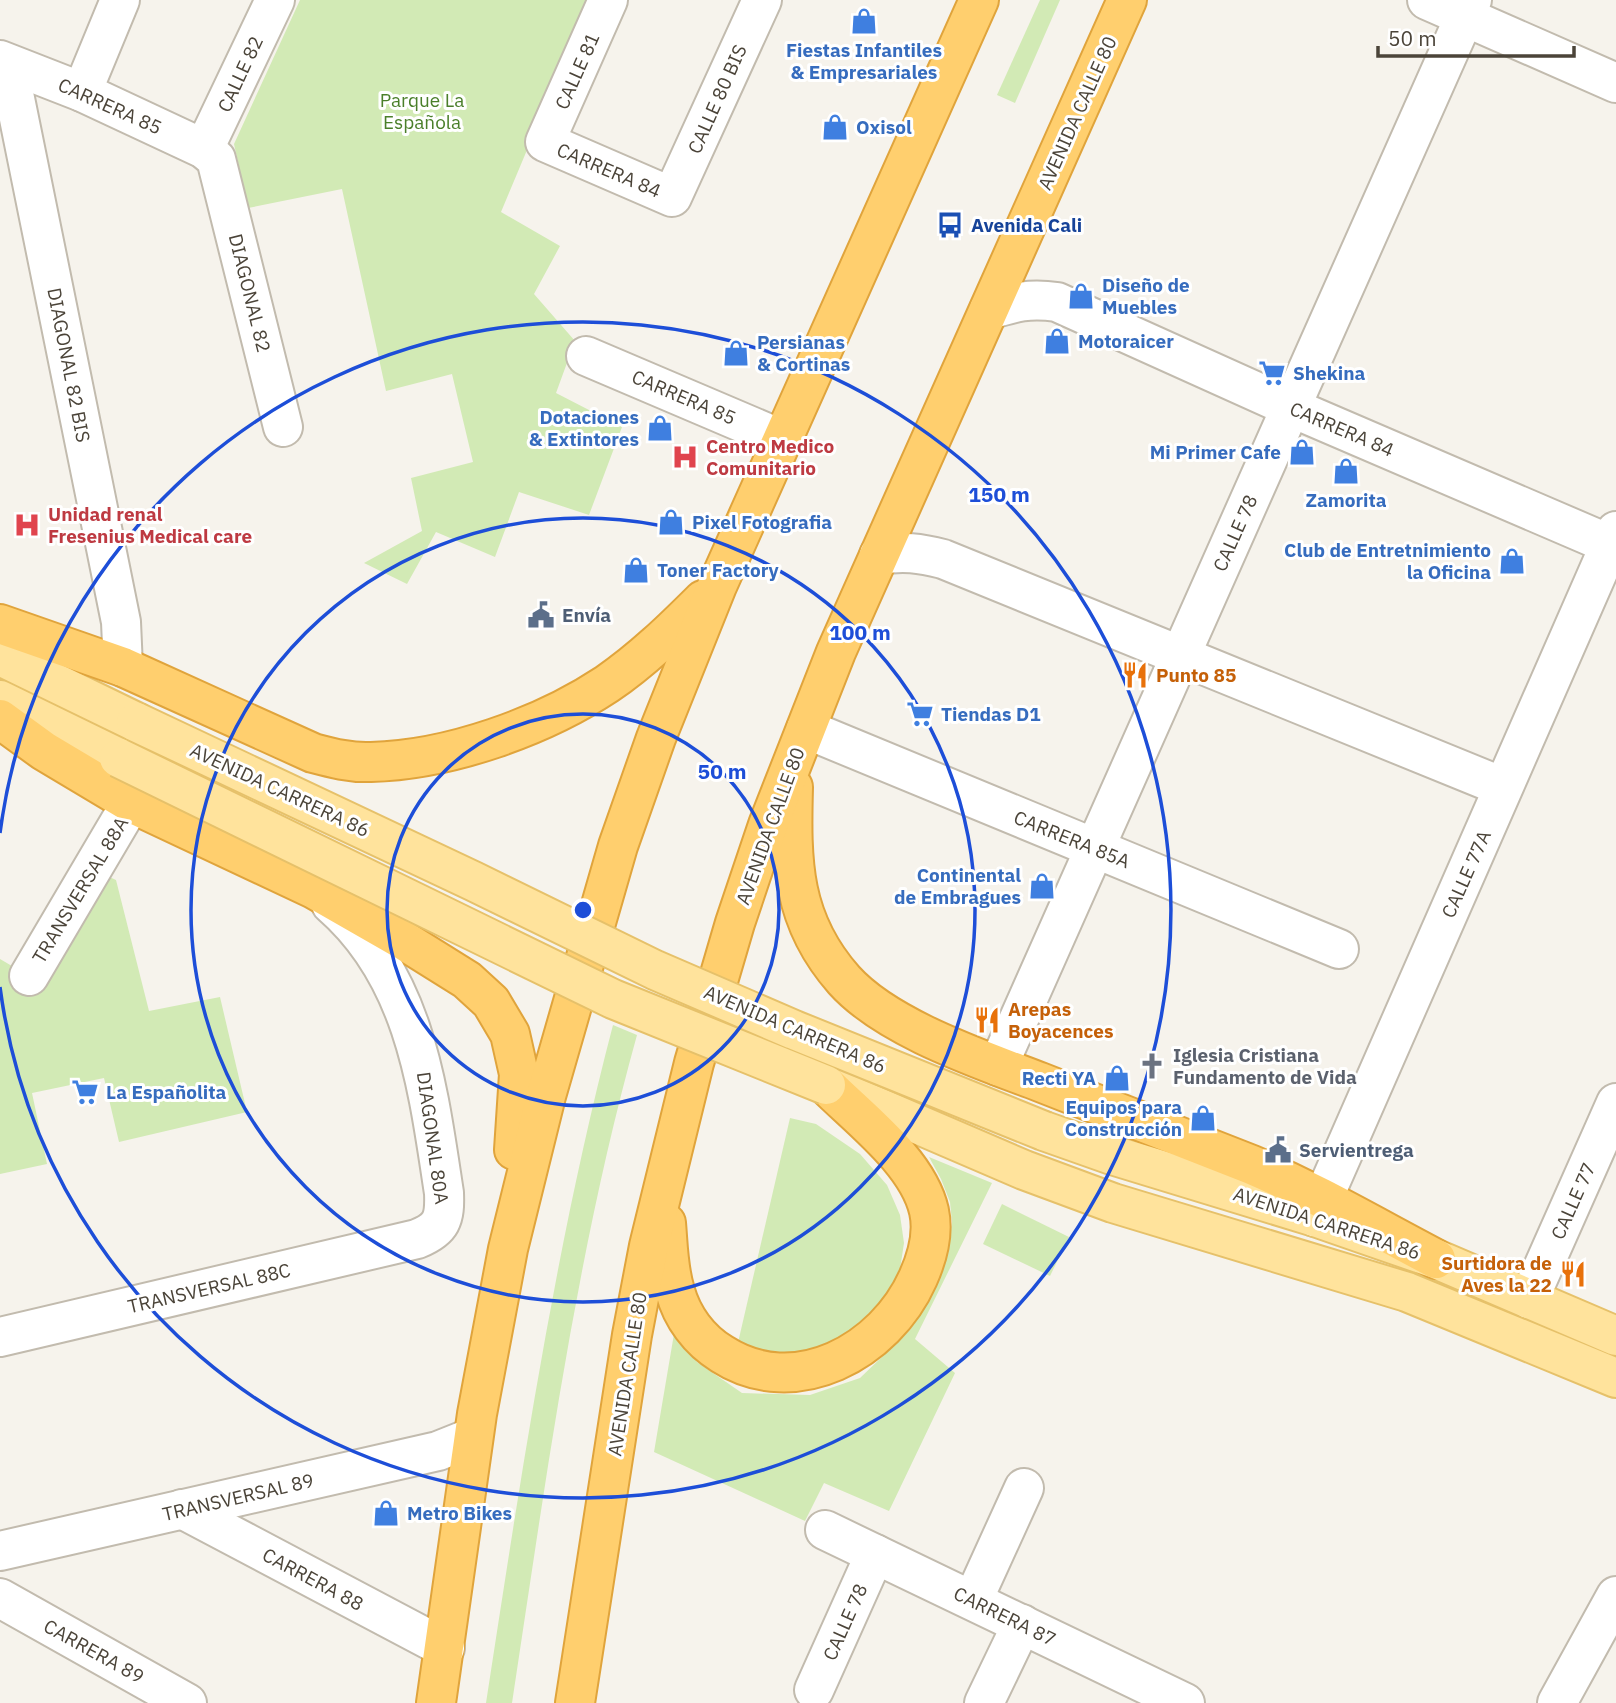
<svg xmlns="http://www.w3.org/2000/svg" width="1616" height="1703" font-family="'IBM Plex Sans',sans-serif">
<style>
.green{fill:#d2eab5}
.lines{fill:none;stroke-linecap:round;stroke-linejoin:round}
.minor-casing{stroke:#c2bbae;stroke-width:42}
.major-casing{stroke:#e6c16a;stroke-width:42}
.highway-casing{stroke:#e0a43c;stroke-width:42}
.minor{stroke:#fff;stroke-width:38}
.major{stroke:#ffe39c;stroke-width:38}
.highway{stroke:#ffcf6e;stroke-width:38}
.major-bridge-casing{stroke:#e6c16a;stroke-width:42;stroke-linecap:butt}
.major-bridge{stroke:#ffe39c;stroke-width:38}
.ring{fill:none;stroke:#1d4ed8;stroke-width:3.5}
.labels{text-anchor:middle;dominant-baseline:central;stroke-width:6;stroke-linejoin:round;paint-order:stroke}
.shop-label{font-size:19px;font-weight:bold;fill:#366cbe;stroke:#fff;text-anchor:start}
.street-label{font-size:19px;fill:#4b4439;stroke:#fff}
.park-label{font-size:19px;fill:#4a7f2a;stroke:#fff}
.transit-label{font-size:19px;font-weight:bold;fill:#164399;stroke:#fff;text-anchor:start}
.health-label{font-size:19px;font-weight:bold;fill:#be3a42;stroke:#fff;text-anchor:start}
.service-label{font-size:19px;font-weight:bold;fill:#4e5e75;stroke:#fff;text-anchor:start}
.food-label{font-size:19px;font-weight:bold;fill:#c56008;stroke:#fff;text-anchor:start}
.worship-label{font-size:19px;font-weight:bold;fill:#5b616d;stroke:#fff;text-anchor:start}
.centre{fill:#1d4ed8;stroke:#fff;stroke-width:3.5}
.ring-label{font-size:21px;text-anchor:middle;font-weight:bold;fill:#1d4ed8;stroke:#fff;stroke-width:6;stroke-linejoin:round;paint-order:stroke}
</style>
<rect width="100%" height="100%" fill="#f6f3ec"/>
<g class="green">
<path d="M 300,0 L 590,0 L 501,212 L 560,246 L 534,294 L 575,341 L 556,393 L 622,427 L 589,515 L 519,492 L 495,557 L 436,532 L 407,584 L 364,563 L 422,531 L 411,478 L 473,462 L 452,374 L 386,391 L 342,189 L 248,208 L 234,144 Z"/>
<path d="M 1040,0 L 1060,0 L 1015,103 L 997,95 Z"/>
<path d="M 92,869 L 116,880 L 149,1011 L 220,997 L 247,1112 L 119,1142 L 104,1078 L 32,1093 L 47,1164 L 0,1174 L 0,959 L 29,976 Z"/>
<path d="M 613,1025 L 637,1035 C 576,1254 546,1479 512,1703 L 486,1703 C 521,1476 555,1247 613,1025 Z"/>
<path d="M 790,1118 L 816,1124 L 860,1154 L 887,1185 L 900,1215 L 904,1243 L 899,1276 L 880,1305 L 855,1332 L 797,1361 L 737,1347 Z"/>
<path d="M 929,1157 L 992,1183 L 915,1339 L 955,1373 L 889,1511 L 824,1483 L 805,1521 L 654,1452 L 675,1328 L 697,1362 L 742,1393 L 810,1395 L 860,1378 L 910,1330 L 931,1294 L 949,1248 L 952,1222 L 950,1202 L 941,1179 Z"/>
<path d="M 1002,1204 L 1069,1237 L 1050,1276 L 983,1244 Z"/>
</g>
<g class="lines">
<g class="minor-casing">
<g id="minor">
<path d="M 608,0 L 545,142 L 672,197 L 762,0"/>
<path d="M 1427,0 L 1616,83"/>
<path d="M 0,60 L 82,92 L 204,149 L 216,159 L 283,427"/>
<path d="M 8,64 L 121,622 L 123,667"/>
<path d="M 82,92 L 120,0"/>
<path d="M 204,149 L 275,0"/>
<path d="M 989,310 C 1015,302 1029,298 1057,302 L 1290,407 L 1616,547"/>
<path d="M 586,356 L 781,439"/>
<path d="M 879,555 C 903,551 920,553 943,559 L 1503,787"/>
<path d="M 806,729 L 1339,949"/>
<path d="M 29,976 L 131,803"/>
<path d="M 998,1066 L 1472,0"/>
<path d="M 1315,1217 L 1616,531"/>
<path d="M 1529,1299 L 1616,1103"/>
<path d="M 0,1337 L 417,1239 C 442,1229 445,1219 444,1193 C 428,1089 416,978 331,904"/>
<path d="M 182,1509 L 445,1648"/>
<path d="M 825,1530 L 1185,1703"/>
<path d="M 0,1551 L 438,1451 L 473,1437"/>
<path d="M 0,1598 L 187,1703"/>
<path d="M 973,1600 L 1024,1488"/>
<path d="M 814,1690 L 875,1554"/>
<path d="M 984,1703 L 1022,1624"/>
<path d="M 1557,1703 L 1616,1596"/>
</g>
</g>
<g class="major-casing">
<g id="major">
<path d="M 0,656 L 136,722"/>
<path d="M 0,700 L 119,758"/>
<path d="M 831,1087 L 1024,1170 L 1113,1203 L 1407,1292 L 1616,1378"/>
<path d="M 1044,1131 L 1112,1155 L 1315,1217 L 1436,1259 L 1616,1336"/>
</g>
</g>
<g class="highway-casing">
<g id="highway">
<path d="M 0,624 L 123,667 L 313,753 C 332,758 351,763 371,762 C 449,760 542,727 607,684 C 642,660 673,630 703,600"/>
<path d="M 0,719 L 44,751 L 131,803 L 314,889 L 403,940 L 467,980 L 491,1002 L 510,1034 L 519,1074 L 514,1150"/>
<path d="M 793,787 C 791,862 791,920 844,980 C 887,1028 980,1059 1040,1082 C 1110,1110 1182,1137 1252,1165 C 1315,1192 1375,1227 1436,1259"/>
<path d="M 666,1223 C 668,1246 668,1269 675,1291 C 682,1317 699,1340 722,1354 C 795,1401 885,1352 918,1278 C 927,1258 934,1234 929,1211 C 918,1162 860,1119 826,1085"/>
<path d="M 436,1703 L 477,1414 L 508,1249 L 546,1096 L 618,846 L 656,738 L 717,586 L 979,0"/>
<path d="M 575,1703 L 632,1335 L 649,1246 L 694,1063 L 735,923 L 768,825 L 836,652 L 1127,0"/>
</g>
</g>
<use href="#minor" class="minor"/>
<use href="#major" class="major"/>
<use href="#highway" class="highway"/>
<g class="major-bridge-casing">
<g id="major-bridge">
<path d="M 136,722 L 473,881 L 655,970 L 794,1030 L 1044,1131"/>
<path d="M 119,758 L 613,999 L 826,1085"/>
</g>
</g>
<use href="#major-bridge" class="major-bridge"/>
</g>
<g class="ring">
<circle cx="583" cy="910" r="196"/>
<circle cx="583" cy="910" r="392"/>
<path d="M0 833A588 588 0 1 1 0 987"/>
</g>
<defs>
<g id="shop-bare" transform="scale(2.1)"><path d="M-5-2.5h2.3a2.7 3.5 0 0 1 5.4 0H5L5.5 6h-11ZM-1.5-2.5h3a1.5 2.3 0 0 0-3 0Z" fill="#3f7fe0" stroke="#fff" stroke-width="2.5" paint-order="stroke"/></g>
<g id="bus-bare" transform="scale(2.1)"><path d="M-5-6H5V4H4V6H2V4H-2V6H-4V4H-5ZM-3.5-4V0h7V-4ZM-3.5 1.2v1.5H-2V1.2ZM2 1.2v1.5H3.5V1.2Z" fill="#1a4fb4" stroke="#fff" stroke-width="2.5" paint-order="stroke"/></g>
<g id="supermarket-bare" transform="scale(2.1)"><path d="M-6-5.5h2.5l.6 2H6L4.5 2H-2.5L-4.4-4H-6ZM-1.5 3.2a1.3 1.3 0 1 0 .1 0ZM3 3.2a1.3 1.3 0 1 0 .1 0Z" fill="#3f7fe0" stroke="#fff" stroke-width="2.5" paint-order="stroke"/></g>
<g id="hospital-bare" transform="scale(2.1)"><path d="M-5-5h3v3.5h4V-5h3V5h-3V1.5h-4V5h-3Z" fill="#e0444e" stroke="#fff" stroke-width="2.5" paint-order="stroke"/></g>
<g id="civic-bare" transform="scale(2.1)"><path d="M-.6-6.5H3V-4.5H.6V-3L4-1V1h2V6H-6V1h2V-1L-.6-3ZM-1.2 2.5V6h2.4V2.5Z" fill="#5c6f8a" stroke="#fff" stroke-width="2.5" paint-order="stroke"/></g>
<g id="restaurant-bare" transform="scale(2.1)"><path d="M-5-6h1v4h1v-4h1v4h1v-4h1v5L-1.5 .5V6h-2V.5L-5-1ZM5-6V6H3V1.5H1.5Q1.5-4 5-6Z" fill="#e8710a" stroke="#fff" stroke-width="2.5" paint-order="stroke"/></g>
<g id="church-bare" transform="scale(2.1)"><path d="M-1.2-6h2.4v3.5h3.3v2.4h-3.3V6h-2.4V-.1h-3.3v-2.4h3.3Z" fill="#6b7280" stroke="#fff" stroke-width="2.5" paint-order="stroke"/></g>
</defs>
<g fill-rule="evenodd">
<use href="#shop-bare" x="864" y="21"/>
<use href="#shop-bare" x="835" y="127"/>
<use href="#bus-bare" x="950" y="225"/>
<use href="#shop-bare" x="1081" y="296"/>
<use href="#shop-bare" x="1057" y="341"/>
<use href="#shop-bare" x="736" y="353"/>
<use href="#supermarket-bare" x="1272" y="373"/>
<use href="#shop-bare" x="660" y="428"/>
<use href="#shop-bare" x="1302" y="452"/>
<use href="#hospital-bare" x="685" y="457"/>
<use href="#shop-bare" x="1346" y="471"/>
<use href="#shop-bare" x="671" y="522"/>
<use href="#hospital-bare" x="27" y="525"/>
<use href="#shop-bare" x="1512" y="561"/>
<use href="#shop-bare" x="636" y="570"/>
<use href="#civic-bare" x="541" y="615"/>
<use href="#restaurant-bare" x="1135" y="675"/>
<use href="#supermarket-bare" x="920" y="714"/>
<use href="#shop-bare" x="1042" y="886"/>
<use href="#restaurant-bare" x="987" y="1020"/>
<use href="#church-bare" x="1152" y="1066"/>
<use href="#shop-bare" x="1117" y="1078"/>
<use href="#supermarket-bare" x="85" y="1092"/>
<use href="#shop-bare" x="1203" y="1118"/>
<use href="#civic-bare" x="1278" y="1150"/>
<use href="#restaurant-bare" x="1573" y="1274"/>
<use href="#shop-bare" x="386" y="1513"/>
</g>
<g class="labels">
<g class="shop-label">
<text x="864" y="50" text-anchor="middle">Fiestas Infantiles<tspan x="864" dy="22">&amp; Empresariales</tspan></text>
<text x="856" y="127">Oxisol</text>
<text x="1102" y="285">Diseño de<tspan x="1102" dy="22">Muebles</tspan></text>
<text x="1078" y="341">Motoraicer</text>
<text x="757" y="342">Persianas<tspan x="757" dy="22">&amp; Cortinas</tspan></text>
<text x="1293" y="373">Shekina</text>
<text x="639" y="417" text-anchor="end">Dotaciones<tspan x="639" dy="22">&amp; Extintores</tspan></text>
<text x="1281" y="452" text-anchor="end">Mi Primer Cafe</text>
<text x="1346" y="500" text-anchor="middle">Zamorita</text>
<text x="692" y="522">Pixel Fotografia</text>
<text x="1491" y="550" text-anchor="end">Club de Entretnimiento<tspan x="1491" dy="22">la Oficina</tspan></text>
<text x="657" y="570">Toner Factory</text>
<text x="941" y="714">Tiendas D1</text>
<text x="1021" y="875" text-anchor="end">Continental<tspan x="1021" dy="22">de Embragues</tspan></text>
<text x="1096" y="1078" text-anchor="end">Recti YA</text>
<text x="106" y="1092">La Españolita</text>
<text x="1182" y="1107" text-anchor="end">Equipos para<tspan x="1182" dy="22">Construcción</tspan></text>
<text x="407" y="1513">Metro Bikes</text>
</g>
<g class="street-label">
<text transform="translate(577 71) rotate(-66)">CALLE 81</text>
<text transform="translate(240 74) rotate(-65)">CALLE 82</text>
<text transform="translate(717 99) rotate(-66)">CALLE 80 BIS</text>
<text transform="translate(110 106) rotate(24)">CARRERA 85</text>
<text transform="translate(1077 113) rotate(-66)">AVENIDA CALLE 80</text>
<text transform="translate(609 170) rotate(23)">CARRERA 84</text>
<text transform="translate(250 293) rotate(76)">DIAGONAL 82</text>
<text transform="translate(69 365) rotate(79)">DIAGONAL 82 BIS</text>
<text transform="translate(684 397) rotate(23)">CARRERA 85</text>
<text transform="translate(1342 429) rotate(23)">CARRERA 84</text>
<text transform="translate(1235 533) rotate(-66)">CALLE 78</text>
<text transform="translate(280 790) rotate(25)">AVENIDA CARRERA 86</text>
<text transform="translate(770 826) rotate(-70)">AVENIDA CALLE 80</text>
<text transform="translate(1072 839) rotate(22)">CARRERA 85A</text>
<text transform="translate(1466 874) rotate(-66)">CALLE 77A</text>
<text transform="translate(80 890) rotate(-59)">TRANSVERSAL 88A</text>
<text transform="translate(795 1029) rotate(23)">AVENIDA CARRERA 86</text>
<text transform="translate(433 1138) rotate(82)">DIAGONAL 80A</text>
<text transform="translate(1573 1201) rotate(-66)">CALLE 77</text>
<text transform="translate(1327 1223) rotate(18)">AVENIDA CARRERA 86</text>
<text transform="translate(209 1288) rotate(-13)">TRANSVERSAL 88C</text>
<text transform="translate(627 1374) rotate(-81)">AVENIDA CALLE 80</text>
<text transform="translate(238 1497) rotate(-13)">TRANSVERSAL 89</text>
<text transform="translate(313 1579) rotate(28)">CARRERA 88</text>
<text transform="translate(1005 1616) rotate(26)">CARRERA 87</text>
<text transform="translate(845 1622) rotate(-66)">CALLE 78</text>
<text transform="translate(94 1651) rotate(29)">CARRERA 89</text>
</g>
<g class="park-label">
<text x="422" y="100">Parque La<tspan x="422" dy="22">Española</tspan></text>
</g>
<g class="transit-label">
<text x="971" y="225">Avenida Cali</text>
</g>
<g class="health-label">
<text x="706" y="446">Centro Medico<tspan x="706" dy="22">Comunitario</tspan></text>
<text x="48" y="514">Unidad renal<tspan x="48" dy="22">Fresenius Medical care</tspan></text>
</g>
<g class="service-label">
<text x="562" y="615">Envía</text>
<text x="1299" y="1150">Servientrega</text>
</g>
<g class="food-label">
<text x="1156" y="675">Punto 85</text>
<text x="1008" y="1009">Arepas<tspan x="1008" dy="22">Boyacences</tspan></text>
<text x="1552" y="1263" text-anchor="end">Surtidora de<tspan x="1552" dy="22">Aves la 22</tspan></text>
</g>
<g class="worship-label">
<text x="1173" y="1055">Iglesia Cristiana<tspan x="1173" dy="22">Fundamento de Vida</tspan></text>
</g>
</g>
<circle cx="583" cy="910" r="10" class="centre"/>
<g class="ring-label">
<text x="999" y="502">150 m</text>
<text x="860" y="640">100 m</text>
<text x="722" y="779">50 m</text>
</g>
<path d="M1378 46v10h196v-10" fill="none" stroke="#4b4439" stroke-width="3.5"/>
<text x="1388" y="46" font-size="21" fill="#4b4439" stroke="#ffffff" stroke-width="5" paint-order="stroke">50 m</text>
</svg>
